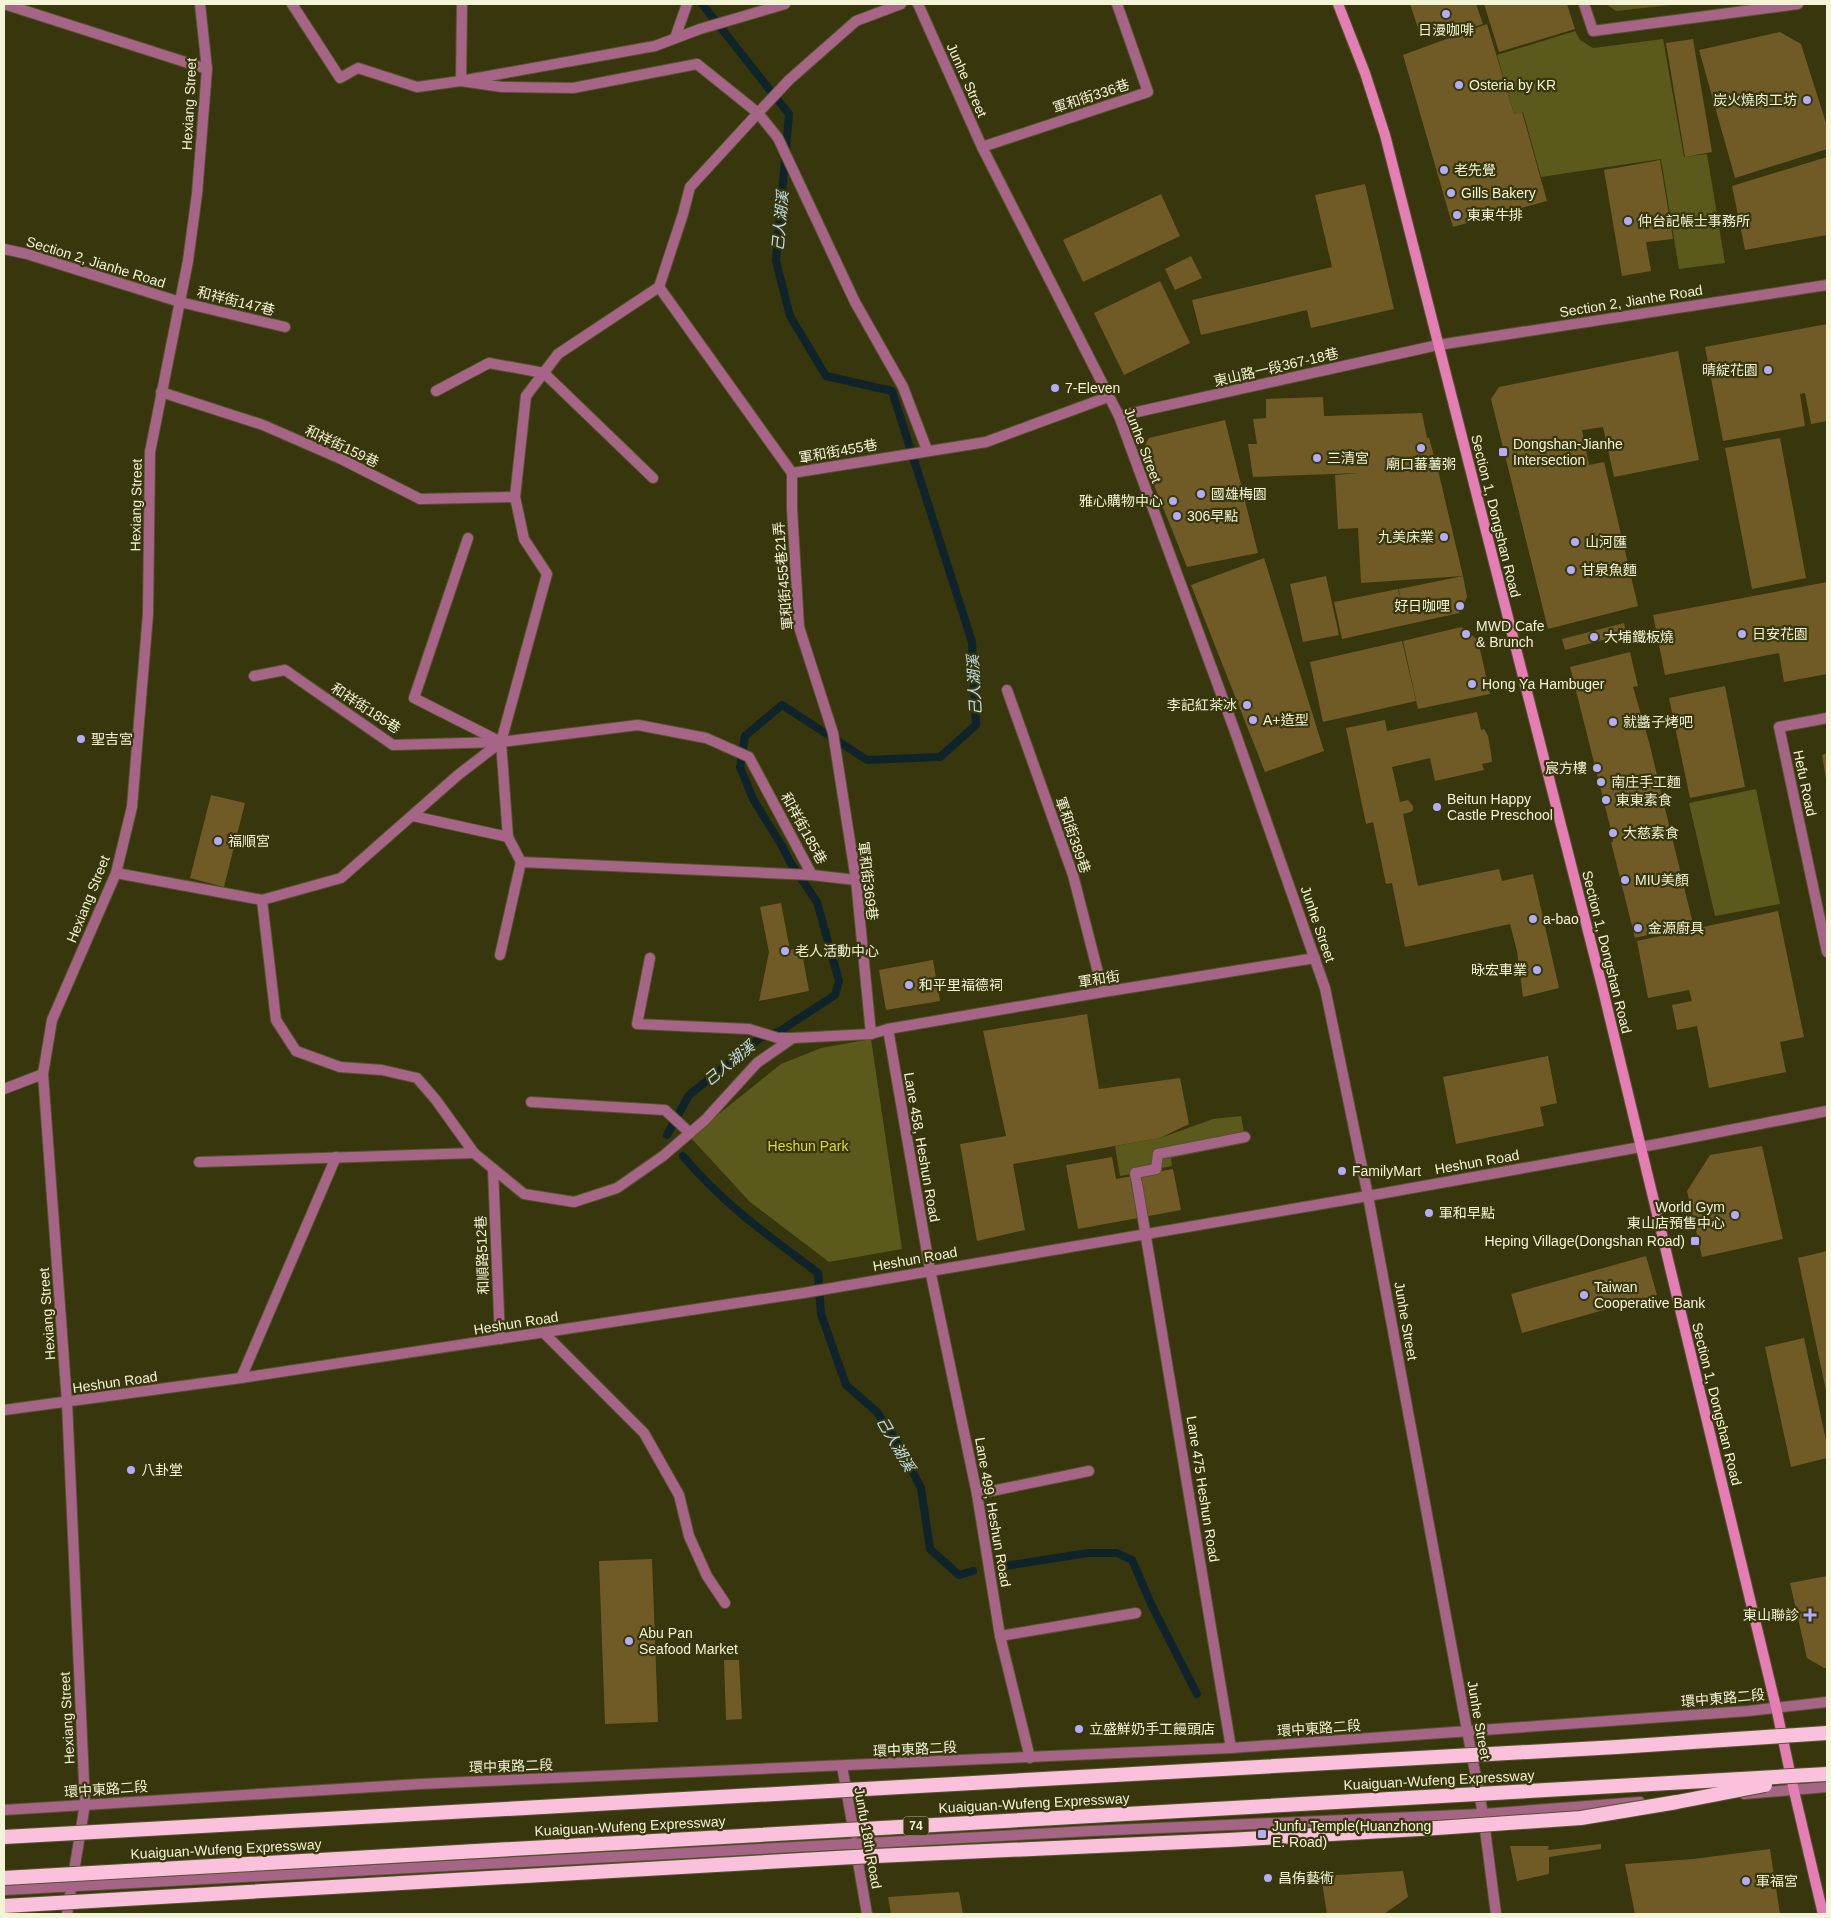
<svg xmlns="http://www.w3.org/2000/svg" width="1831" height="1918" font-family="Helvetica,'Noto Sans TC',sans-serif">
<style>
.green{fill:#5b591b}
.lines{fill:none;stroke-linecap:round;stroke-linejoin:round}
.stream{stroke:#0f232b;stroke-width:8}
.building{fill:#705b27}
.minor-casing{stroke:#55542c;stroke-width:12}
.tertiary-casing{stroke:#55542c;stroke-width:12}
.secondary-casing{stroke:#55542c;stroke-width:12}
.minor{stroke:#a66587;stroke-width:10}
.tertiary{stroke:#a66587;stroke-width:10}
.secondary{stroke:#e67eb6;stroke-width:10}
.trunk-bridge-casing{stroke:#55542c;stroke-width:16;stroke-linecap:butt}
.trunk-bridge{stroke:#fac0dc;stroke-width:14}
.poi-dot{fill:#b3adf9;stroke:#37360c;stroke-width:2}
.labels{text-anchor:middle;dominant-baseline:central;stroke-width:4.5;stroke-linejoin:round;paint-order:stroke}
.shield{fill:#37360c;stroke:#bbba99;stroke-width:1}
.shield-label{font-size:12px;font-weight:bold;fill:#f3f3d6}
.poi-label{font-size:14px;fill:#f3f3d6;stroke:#37360c;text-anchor:start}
.street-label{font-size:14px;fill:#f3f3d6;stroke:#37360c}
.park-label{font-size:14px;fill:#e1db21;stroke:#37360c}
.water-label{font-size:15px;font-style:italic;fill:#c3e0ee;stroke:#37360c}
</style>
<rect width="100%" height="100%" fill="#37360c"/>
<g class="green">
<path d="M 1606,4 L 1679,4 L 1616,11 Z"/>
<path d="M 1575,31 L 1580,40 L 1593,48 L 1663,39 L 1684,157 L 1707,154 L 1725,263 L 1679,269 L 1661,159 L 1541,177 L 1523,112 L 1514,114 L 1497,55 Z"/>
<path d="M 1756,789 L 1780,904 L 1715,916 L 1689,803 Z"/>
<path d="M 871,1039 L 902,1249 L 829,1262 L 750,1202 L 690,1137 L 781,1064 L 821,1048 Z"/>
<path d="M 1241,1116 L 1246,1143 L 1171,1158 L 1172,1166 L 1120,1176 L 1115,1146 L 1160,1138 L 1213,1119 Z"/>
</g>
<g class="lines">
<g class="stream">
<path d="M 667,1135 L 689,1095 L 760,1038 L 780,1031 L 835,995 L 839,981 L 817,902 L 790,862 L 782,846 L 753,799 L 740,767 L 745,736 L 782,705 L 867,760 L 940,757 L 976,725 L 972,642 L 892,391 L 826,376 L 790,316 L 776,261 L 789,114 L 702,4"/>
<path d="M 683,1156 C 723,1204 769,1236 818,1273 L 821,1314 L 846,1385 L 877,1412 L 900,1447 L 921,1488 L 930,1549 L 959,1575 L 973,1571"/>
<path d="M 1005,1566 L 1088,1553 L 1117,1553 L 1132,1560 L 1152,1606 L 1197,1694"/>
</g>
</g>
<g class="building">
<path d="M 1410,4 L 1476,4 L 1483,24 L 1446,36 L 1441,24 L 1419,31 Z"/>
<path d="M 1484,4 L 1567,4 L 1575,29 L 1499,52 Z"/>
<path d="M 1487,24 L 1514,114 L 1522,112 L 1547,201 L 1453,227 L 1403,55 Z"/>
<path d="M 1780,32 L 1801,44 L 1827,126 L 1827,149 L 1735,178 L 1699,50 Z"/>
<path d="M 1693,39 L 1712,152 L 1685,157 L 1666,43 Z"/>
<path d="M 1827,157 L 1827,235 L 1745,250 L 1732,186 Z"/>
<path d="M 1660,160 L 1673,239 L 1646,242 L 1651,271 L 1622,276 L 1604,170 L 1633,165 L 1643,224 L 1633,165 Z"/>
<path d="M 1365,184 L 1394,309 L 1311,328 L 1307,310 L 1201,335 L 1192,300 L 1332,267 L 1315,195 Z"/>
<path d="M 1161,194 L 1180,236 L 1083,282 L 1063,240 Z"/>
<path d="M 1191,256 L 1202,278 L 1175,290 L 1165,269 Z"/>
<path d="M 1160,281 L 1190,343 L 1124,375 L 1094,313 Z"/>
<path d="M 1827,324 L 1827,421 L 1811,424 L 1805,393 L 1800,394 L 1805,426 L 1723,441 L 1705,347 Z"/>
<path d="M 1678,351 L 1699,460 L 1614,477 L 1603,427 L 1582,430 L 1589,465 L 1604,462 L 1638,606 L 1548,629 L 1491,399 L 1499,387 Z"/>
<path d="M 1323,397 L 1324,416 L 1422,413 L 1427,438 L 1429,438 L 1438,470 L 1463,576 L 1361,583 L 1358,528 L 1338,529 L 1335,475 L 1360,473 L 1253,477 L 1248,444 L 1257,444 L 1253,419 L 1266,418 L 1266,399 Z"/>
<path d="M 1225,420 L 1258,553 L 1187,567 L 1141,453 L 1149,438 Z"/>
<path d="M 1780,438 L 1806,578 L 1752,589 L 1725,448 Z"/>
<path d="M 1264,558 L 1324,751 L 1265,772 L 1191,585 Z"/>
<path d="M 1326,576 L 1339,635 L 1303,642 L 1290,584 Z"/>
<path d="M 1463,576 L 1467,597 L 1459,613 L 1342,639 L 1334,602 L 1398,589 L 1401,601 L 1399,589 Z"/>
<path d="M 1827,582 L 1827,674 L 1784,682 L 1779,653 L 1665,675 L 1653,615 Z"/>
<path d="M 1624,623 L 1626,634 L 1565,650 L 1562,639 Z"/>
<path d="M 1461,627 L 1478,640 L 1490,694 L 1418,709 L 1403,641 Z"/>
<path d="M 1402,641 L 1416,701 L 1323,722 L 1310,662 Z"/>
<path d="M 1630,652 L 1638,686 L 1633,687 L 1649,742 L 1693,924 L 1635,938 L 1611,842 L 1613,842 L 1612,834 L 1570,667 Z"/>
<path d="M 1725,686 L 1745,787 L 1690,798 L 1669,698 Z"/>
<path d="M 1477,712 L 1481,730 L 1484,729 L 1488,736 L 1491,753 L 1492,762 L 1482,764 L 1484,770 L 1435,781 L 1430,758 L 1392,767 L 1400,802 L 1408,800 L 1413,806 L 1413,810 L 1411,812 L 1403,814 L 1418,886 L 1499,869 L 1502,881 L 1533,874 L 1559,988 L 1523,997 L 1517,951 L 1510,924 L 1405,947 L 1392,883 L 1386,884 L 1373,822 L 1366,824 L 1346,728 L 1385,720 L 1387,731 Z"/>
<path d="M 1827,753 L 1827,779 L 1826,779 L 1822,755 Z"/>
<path d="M 211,795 L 245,803 L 224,887 L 190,878 Z"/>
<path d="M 781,903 L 790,950 L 801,947 L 809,991 L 759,1001 L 769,952 L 760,907 Z"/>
<path d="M 1778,911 L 1804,1037 L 1780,1042 L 1786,1072 L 1709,1088 L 1697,1026 L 1677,1030 L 1672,1005 L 1692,1001 L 1689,990 L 1648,998 L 1637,941 Z"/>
<path d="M 933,960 L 940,1001 L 886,1010 L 879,970 Z"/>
<path d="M 1087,1014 L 1099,1089 L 1180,1078 L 1189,1124 L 1160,1138 L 1013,1164 L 1025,1230 L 977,1241 L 960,1144 L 1006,1136 L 983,1031 Z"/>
<path d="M 1548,1056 L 1557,1103 L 1540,1107 L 1544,1126 L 1456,1144 L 1443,1077 Z"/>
<path d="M 1762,1146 L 1783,1239 L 1702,1257 L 1687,1191 L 1710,1155 Z"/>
<path d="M 1112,1157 L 1116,1179 L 1173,1169 L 1181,1210 L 1078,1229 L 1066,1165 Z"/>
<path d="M 1827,1251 L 1827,1391 L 1826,1391 L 1798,1258 Z"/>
<path d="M 1646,1256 L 1657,1295 L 1522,1333 L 1511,1294 Z"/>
<path d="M 1804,1338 L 1827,1445 L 1827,1458 L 1791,1467 L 1765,1347 Z"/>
<path d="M 652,1559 L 658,1722 L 605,1724 L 599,1561 Z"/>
<path d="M 1827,1576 L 1827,1668 L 1824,1668 L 1807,1658 L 1790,1583 Z"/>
<path d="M 724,1660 L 739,1660 L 742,1719 L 726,1720 Z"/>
<path d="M 1601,1844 L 1601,1849 L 1549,1857 L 1549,1874 L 1517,1881 L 1510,1846 L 1549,1846 L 1548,1850 Z"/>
<path d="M 1770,1849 L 1780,1914 L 1635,1914 L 1625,1864 L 1693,1859 Z"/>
<path d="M 1403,1871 L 1408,1897 L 1384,1914 L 1327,1914 L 1321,1876 Z"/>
<path d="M 959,1892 L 963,1914 L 891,1914 L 888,1897 Z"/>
</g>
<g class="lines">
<g class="minor-casing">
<g id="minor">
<path d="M 4,4 L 207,69"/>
<path d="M 292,4 L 340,78 L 358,68 L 417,87 L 461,81 L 655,46 L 700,29 L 785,4"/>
<path d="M 462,4 L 461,81 L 502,87 L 573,88 L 697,64 L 758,113 L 778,138 L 855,302 L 903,387 L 927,450"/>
<path d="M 918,4 L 982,147 L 1119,416 L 1234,729 L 1325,988 L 1368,1196 L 1467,1730 L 1483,1814 L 1496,1914"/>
<path d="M 1584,4 L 1593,31 L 1798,4"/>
<path d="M 675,38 L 687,4"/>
<path d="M 982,147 L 1148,92 L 1117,4"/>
<path d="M 4,249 L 27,254 L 180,302 L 285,327"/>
<path d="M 659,287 L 792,473 L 986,442 L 1108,397"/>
<path d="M 436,391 L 489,363 L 544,373 L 653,478"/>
<path d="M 161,392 L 263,425 L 341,459 L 420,499 L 515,497"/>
<path d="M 1119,416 L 1438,345"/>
<path d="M 792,473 L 792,509 L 799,627 L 833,733 L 856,880 L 871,1034"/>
<path d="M 468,538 L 414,698 L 501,742 L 508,837 L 521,862 L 500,955"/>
<path d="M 254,676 L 285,670 L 393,745 L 501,742 L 638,725 L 706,738 L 749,757 L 812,875 L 856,880"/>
<path d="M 1007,690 L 1073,875 L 1103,992"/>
<path d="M 1827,718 L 1779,727 L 1827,952"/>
<path d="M 413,816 L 508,837"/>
<path d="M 521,862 L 812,875"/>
<path d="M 116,873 L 262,900 L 341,878 L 458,775 L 501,742 L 547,574 L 524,539 L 515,497 L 526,396 L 558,354 L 659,287 L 683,214 L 690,187 L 758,113 L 789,80 L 856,21 L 901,4"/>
<path d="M 262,900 L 276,1020 L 296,1051 L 340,1067 L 382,1070 L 417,1078 L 436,1100 L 474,1153 L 524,1194 L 574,1202 L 617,1188 L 663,1156 L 705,1120 L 757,1063 L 793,1038 L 871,1034 L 888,1029 L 1103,992 L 1315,958"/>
<path d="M 650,958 L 637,1024 L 749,1029 L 778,1038 L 793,1038"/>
<path d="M 888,1029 L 930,1270 L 977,1494 L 1000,1636 L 1030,1758"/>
<path d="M 4,1089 L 43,1074"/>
<path d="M 531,1102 L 665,1110 L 690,1133"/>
<path d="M 199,1162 L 474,1153"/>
<path d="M 493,1169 L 500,1339"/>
<path d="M 1136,1179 L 1135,1173 L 1156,1169 L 1158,1154 L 1245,1137"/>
<path d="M 1137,1183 L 1231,1748"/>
<path d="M 544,1333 L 644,1433 L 679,1495 L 689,1536 L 707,1576 L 725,1603"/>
<path d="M 241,1378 L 336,1157"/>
<path d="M 4,1410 L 241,1378 L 803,1293 L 1368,1196 L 1663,1143 L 1827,1111"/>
<path d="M 977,1494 L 1089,1471"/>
<path d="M 1000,1636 L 1136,1613"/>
<path d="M 842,1766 L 854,1834"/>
<path d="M 1744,1794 L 1827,1787"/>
<path d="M 4,1810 L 420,1784 L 1231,1748 L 1748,1711 L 1827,1702"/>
<path d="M 856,1851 L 867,1914"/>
<path d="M 4,1890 L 1090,1831 L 1483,1814 L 1640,1802"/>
<path d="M 67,1914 L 85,1804 L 67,1402 L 43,1074 L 52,1020 L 116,873 L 132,807 L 148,614 L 150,452 L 188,261 L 197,194 L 207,69 L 200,4"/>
</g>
</g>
<g class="tertiary-casing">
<path id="tertiary" d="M 1438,345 L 1827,285"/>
</g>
<g class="secondary-casing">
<path id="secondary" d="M 1338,4 L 1365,73 L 1385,135 L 1603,990 L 1776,1707 L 1794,1791 L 1823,1914"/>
</g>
<use href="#minor" class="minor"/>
<use href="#tertiary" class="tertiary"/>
<use href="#secondary" class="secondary"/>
<g class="trunk-bridge-casing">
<g id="trunk-bridge">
<path d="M 4,1837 L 1617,1747 L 1827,1733"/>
<path d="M 4,1878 L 1827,1774"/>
<path d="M 4,1906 L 854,1857 L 1228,1840 L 1437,1828 L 1581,1818 L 1677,1802 L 1765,1785"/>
</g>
</g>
<use href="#trunk-bridge" class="trunk-bridge"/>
</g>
<g class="poi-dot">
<circle cx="1446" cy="14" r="5"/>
<circle cx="1459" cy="85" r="5"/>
<circle cx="1807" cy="100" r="5"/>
<circle cx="1444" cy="170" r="5"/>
<circle cx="1451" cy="193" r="5"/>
<circle cx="1457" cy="215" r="5"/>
<circle cx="1628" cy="221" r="5"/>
<circle cx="1768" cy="370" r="5"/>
<circle cx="1055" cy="388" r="5"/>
<circle cx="1421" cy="448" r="5"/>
<rect x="1498" y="447" width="10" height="10" rx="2.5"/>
<circle cx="1317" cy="458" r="5"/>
<circle cx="1201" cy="494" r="5"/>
<circle cx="1173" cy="501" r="5"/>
<circle cx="1177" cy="516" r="5"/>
<circle cx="1444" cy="537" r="5"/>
<circle cx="1575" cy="542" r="5"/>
<circle cx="1571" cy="570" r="5"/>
<circle cx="1460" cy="606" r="5"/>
<circle cx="1466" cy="634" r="5"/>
<circle cx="1742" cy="634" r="5"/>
<circle cx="1594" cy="637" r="5"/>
<circle cx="1472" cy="684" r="5"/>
<circle cx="1247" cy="705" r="5"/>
<circle cx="1253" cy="720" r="5"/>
<circle cx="1613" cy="722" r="5"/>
<circle cx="81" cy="739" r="5"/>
<circle cx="1597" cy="768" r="5"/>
<circle cx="1601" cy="782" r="5"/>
<circle cx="1606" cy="800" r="5"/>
<circle cx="1437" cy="807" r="5"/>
<circle cx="1613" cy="833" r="5"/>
<circle cx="218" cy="841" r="5"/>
<circle cx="1625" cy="880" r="5"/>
<circle cx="1533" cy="919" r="5"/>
<circle cx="1638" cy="928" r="5"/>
<circle cx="785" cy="951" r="5"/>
<circle cx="1537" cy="970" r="5"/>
<circle cx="909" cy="985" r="5"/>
<circle cx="1342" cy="1171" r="5"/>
<circle cx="1429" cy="1213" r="5"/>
<circle cx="1735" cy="1215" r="5"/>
<rect x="1690" y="1236" width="10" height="10" rx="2.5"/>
<circle cx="1584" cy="1295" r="5"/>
<circle cx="131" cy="1470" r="5"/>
<path d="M1807.5 1607.5h5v5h5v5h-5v5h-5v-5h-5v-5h5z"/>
<circle cx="629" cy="1641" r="5"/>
<circle cx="1079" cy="1729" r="5"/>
<rect x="1257" y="1829" width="10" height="10" rx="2.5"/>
<circle cx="1268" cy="1878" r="5"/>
<circle cx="1746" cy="1881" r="5"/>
</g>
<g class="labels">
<rect class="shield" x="903.5" y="1816.5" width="25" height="19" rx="4"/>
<g class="shield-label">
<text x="916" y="1826">74</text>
</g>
<g class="poi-label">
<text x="1446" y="30" text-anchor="middle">日漫咖啡</text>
<text x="1469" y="85">Osteria by KR</text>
<text x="1797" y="100" text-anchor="end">炭火燒肉工坊</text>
<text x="1454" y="170">老先覺</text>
<text x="1461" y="193">Gills Bakery</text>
<text x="1467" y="215">東東牛排</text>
<text x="1638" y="221">仲台記帳士事務所</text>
<text x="1758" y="370" text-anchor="end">晴綻花園</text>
<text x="1065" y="388">7-Eleven</text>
<text x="1513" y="444">Dongshan-Jianhe<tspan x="1513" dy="16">Intersection</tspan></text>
<text x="1327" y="458">三清宮</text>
<text x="1421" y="464" text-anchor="middle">廟口蕃薯粥</text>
<text x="1211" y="494">國雄梅園</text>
<text x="1163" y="501" text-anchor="end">雅心購物中心</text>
<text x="1187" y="516">306早點</text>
<text x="1434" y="537" text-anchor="end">九美床業</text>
<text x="1585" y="542">山河匯</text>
<text x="1581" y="570">甘泉魚麵</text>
<text x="1450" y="606" text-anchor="end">好日咖哩</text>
<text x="1476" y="626">MWD Cafe<tspan x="1476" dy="16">&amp; Brunch</tspan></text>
<text x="1752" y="634">日安花園</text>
<text x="1604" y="637">大埔鐵板燒</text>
<text x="1482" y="684">Hong Ya Hambuger</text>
<text x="1237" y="705" text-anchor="end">李記紅茶冰</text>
<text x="1263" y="720">A+造型</text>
<text x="1623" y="722">就醬子烤吧</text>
<text x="91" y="739">聖吉宮</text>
<text x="1587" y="768" text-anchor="end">宸方樓</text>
<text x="1611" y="782">南庄手工麵</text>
<text x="1447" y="799">Beitun Happy<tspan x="1447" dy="16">Castle Preschool</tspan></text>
<text x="1616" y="800">東東素食</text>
<text x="1623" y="833">大慈素食</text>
<text x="228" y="841">福順宮</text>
<text x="1635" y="880">MIU美顏</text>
<text x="1543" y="919">a-bao</text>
<text x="1648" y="928">金源廚具</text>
<text x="795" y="951">老人活動中心</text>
<text x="1527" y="970" text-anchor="end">昹宏車業</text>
<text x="919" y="985">和平里福德祠</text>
<text x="1352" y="1171">FamilyMart</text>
<text x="1725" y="1207" text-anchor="end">World Gym<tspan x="1725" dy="16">東山店預售中心</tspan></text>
<text x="1439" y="1213">軍和早點</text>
<text x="1685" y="1241" text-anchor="end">Heping Village(Dongshan Road)</text>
<text x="1594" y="1287">Taiwan<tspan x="1594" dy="16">Cooperative Bank</tspan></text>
<text x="141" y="1470">八卦堂</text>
<text x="1799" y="1615" text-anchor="end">東山聯診</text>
<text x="639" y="1633">Abu Pan<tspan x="639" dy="16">Seafood Market</tspan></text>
<text x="1089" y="1729">立盛鮮奶手工饅頭店</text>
<text x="1272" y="1826">Junfu Temple(Huanzhong<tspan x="1272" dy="16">E. Road)</tspan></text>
<text x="1278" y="1878">昌侑藝術</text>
<text x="1756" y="1881">軍福宮</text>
</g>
<g class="street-label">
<text transform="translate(967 80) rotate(66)">Junhe Street</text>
<text transform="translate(1091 96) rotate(-18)">軍和街336巷</text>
<text transform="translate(189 104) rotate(-87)">Hexiang Street</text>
<text transform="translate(96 262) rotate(17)">Section 2, Jianhe Road</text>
<text transform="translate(236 301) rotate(14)">和祥街147巷</text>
<text transform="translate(1631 301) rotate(-9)">Section 2, Jianhe Road</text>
<text transform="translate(1276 367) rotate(-13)">東山路一段367-18巷</text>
<text transform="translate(1143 445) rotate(69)">Junhe Street</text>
<text transform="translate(342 446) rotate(25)">和祥街159巷</text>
<text transform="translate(838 451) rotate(-10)">軍和街455巷</text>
<text transform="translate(136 505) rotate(-89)">Hexiang Street</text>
<text transform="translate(1496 516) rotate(76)">Section 1, Dongshan Road</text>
<text transform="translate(783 576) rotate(-95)">軍和街455巷21弄</text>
<text transform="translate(366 708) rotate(33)">和祥街185巷</text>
<text transform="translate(1805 783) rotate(78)">Hefu Road</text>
<text transform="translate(804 828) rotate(61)">和祥街185巷</text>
<text transform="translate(1073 835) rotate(71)">軍和街389巷</text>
<text transform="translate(868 881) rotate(83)">軍和街369巷</text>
<text transform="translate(88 899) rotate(-68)">Hexiang Street</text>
<text transform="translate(1318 924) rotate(71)">Junhe Street</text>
<text transform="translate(1607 952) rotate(76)">Section 1, Dongshan Road</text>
<text transform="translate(1099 979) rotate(-9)">軍和街</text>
<text transform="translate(922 1147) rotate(80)">Lane 458, Heshun Road</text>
<text transform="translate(1477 1162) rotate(-10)">Heshun Road</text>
<text transform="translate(482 1255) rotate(-92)">和順路512巷</text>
<text transform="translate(915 1259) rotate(-10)">Heshun Road</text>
<text transform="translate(47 1314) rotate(-94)">Hexiang Street</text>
<text transform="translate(1406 1321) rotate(80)">Junhe Street</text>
<text transform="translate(516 1323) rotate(-9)">Heshun Road</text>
<text transform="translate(115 1382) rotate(-8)">Heshun Road</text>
<text transform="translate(1717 1404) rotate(76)">Section 1, Dongshan Road</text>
<text transform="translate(1203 1489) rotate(81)">Lane 475 Heshun Road</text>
<text transform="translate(993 1512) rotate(80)">Lane 499, Heshun Road</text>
<text transform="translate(1723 1698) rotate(-5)">環中東路二段</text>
<text transform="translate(67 1718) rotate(-93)">Hexiang Street</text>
<text transform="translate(1479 1720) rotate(80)">Junhe Street</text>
<text transform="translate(1319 1728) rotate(-4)">環中東路二段</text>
<text transform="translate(915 1749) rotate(-3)">環中東路二段</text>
<text transform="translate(511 1766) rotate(-2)">環中東路二段</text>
<text transform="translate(1439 1780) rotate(-3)">Kuaiguan-Wufeng Expressway</text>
<text transform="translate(106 1789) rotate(-4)">環中東路二段</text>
<text transform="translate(1034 1803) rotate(-3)">Kuaiguan-Wufeng Expressway</text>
<text transform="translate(630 1826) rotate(-3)">Kuaiguan-Wufeng Expressway</text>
<text transform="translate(868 1838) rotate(80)">Junfu 18th Road</text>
<text transform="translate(226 1849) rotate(-3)">Kuaiguan-Wufeng Expressway</text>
</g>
<g class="park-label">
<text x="808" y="1146">Heshun Park</text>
</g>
<g class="water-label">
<text transform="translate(780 221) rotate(-85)">己人湖溪</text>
<text transform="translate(974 685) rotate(-93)">己人湖溪</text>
<text transform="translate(729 1063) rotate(-39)">己人湖溪</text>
<text transform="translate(896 1444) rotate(60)">己人湖溪</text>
</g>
</g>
<rect width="1831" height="1918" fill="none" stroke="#f3f3d6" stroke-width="10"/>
</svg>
